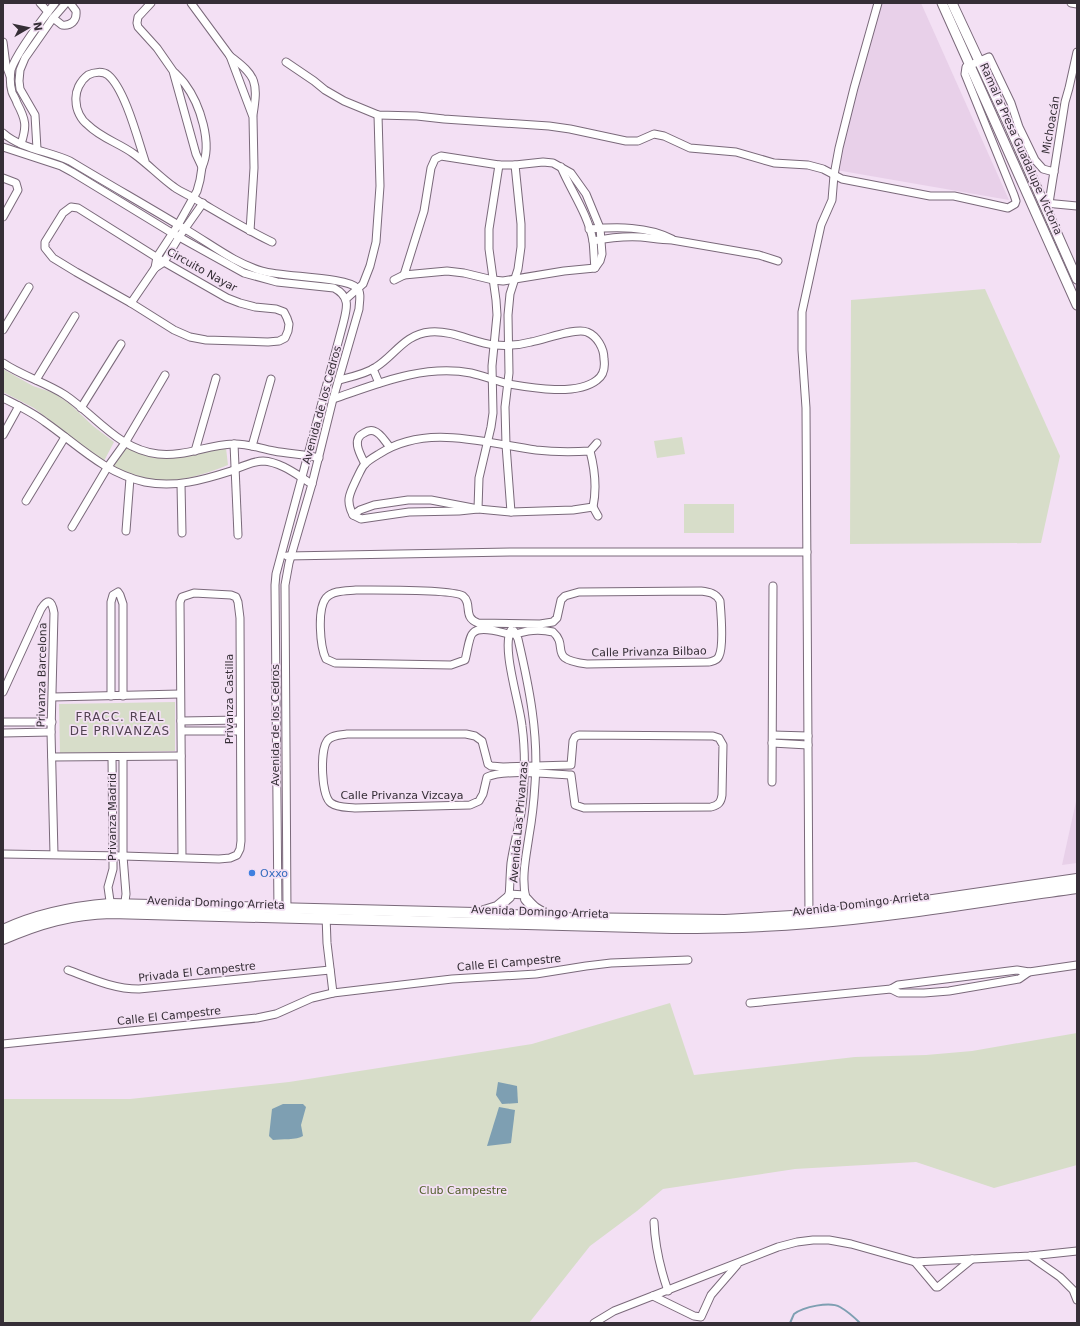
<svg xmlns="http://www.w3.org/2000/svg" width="1080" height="1326" font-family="'DejaVu Sans',sans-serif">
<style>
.built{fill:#e8d0e9}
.green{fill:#d7ddc9}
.water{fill:#7e9fb2}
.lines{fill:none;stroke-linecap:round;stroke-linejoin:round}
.stream{stroke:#7e9fb2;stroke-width:2}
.minor-casing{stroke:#7a697a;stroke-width:9}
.secondary-casing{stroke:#7a697a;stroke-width:11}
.primary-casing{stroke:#7a697a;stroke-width:12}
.minor{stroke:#fff;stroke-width:7}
.secondary{stroke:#fff;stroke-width:9}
.primary{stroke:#fff;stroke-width:10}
.shop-dot{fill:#3f7fe0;stroke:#f3e0f4;stroke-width:1.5}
.labels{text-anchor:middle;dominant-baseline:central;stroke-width:3.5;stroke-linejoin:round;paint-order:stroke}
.street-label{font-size:11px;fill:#352e36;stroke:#f3e0f4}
.shop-label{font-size:11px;fill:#366cbe;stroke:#f3e0f4;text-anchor:start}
.park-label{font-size:11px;fill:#515e2a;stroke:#f3e0f4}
.neighbourhood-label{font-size:12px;letter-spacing:1px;fill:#524352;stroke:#f3e0f4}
</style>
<rect width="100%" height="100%" fill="#f3e0f4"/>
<g class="built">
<path d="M 877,3 L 921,3 L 1009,200 L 836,170 Z"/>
<path d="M 1077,797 L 1077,863 L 1062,865 Z"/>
</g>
<g class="green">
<path d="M 985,289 L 1060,456 L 1041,543 L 850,544 L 851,300 Z"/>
<path d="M 3,369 L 33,386 L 54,393 L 70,404 L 93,426 L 114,442 L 104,461 L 67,435 L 52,422 L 34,408 L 3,392 Z"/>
<path d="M 682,437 L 685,454 L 657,458 L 654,441 Z"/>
<path d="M 126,448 L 154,458 L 176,458 L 226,448 L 228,465 C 182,483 158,487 112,466 Z"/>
<rect x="684" y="504" width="50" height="29"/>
<path d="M 175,702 L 175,751 L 60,753 L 59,704 Z"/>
<path d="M 670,1003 L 694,1075 L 855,1057 L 926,1055 L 972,1051 L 1077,1033 L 1077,1165 L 994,1188 L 916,1162 L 795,1169 L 663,1189 L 637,1211 L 590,1246 L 529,1323 L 3,1323 L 3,1099 L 130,1099 L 289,1082 L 532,1044 Z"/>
</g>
<g class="water">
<path d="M 498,1082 L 517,1086 L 518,1103 L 502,1104 L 496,1095 Z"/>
<path d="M 283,1104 L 303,1104 L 306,1107 L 301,1125 L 303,1136 C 297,1140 281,1139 273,1140 L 269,1136 L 272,1109 Z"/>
<path d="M 499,1107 L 515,1110 L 511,1143 L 487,1146 Z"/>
</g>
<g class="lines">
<path class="stream" d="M 790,1323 C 791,1321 793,1316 794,1314 C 803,1307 830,1301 840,1307 C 847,1311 854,1317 860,1323"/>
<g class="minor-casing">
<g id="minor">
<path d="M 40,3 L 48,12"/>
<path d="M 151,3 L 138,17 L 137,23 L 138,27 L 157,48 L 173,71 L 196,154 L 202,167 L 200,180 L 197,191 L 178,225 L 157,257 L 155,268"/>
<path d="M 191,3 L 230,56 L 253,117 L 254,168 L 250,231"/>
<path d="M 1071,3 L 1077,4"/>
<path d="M 53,18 L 62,25 C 71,26 77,21 76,11 L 70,3"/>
<path d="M 3,42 L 6,65 L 10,76"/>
<path d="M 230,56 C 257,76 258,83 253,115"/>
<path d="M 286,62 L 314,81 L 325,90 L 344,101 L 378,115 L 417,116 L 444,119 L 549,126 L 570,129 L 626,141 L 638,141 L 654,134 L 664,136 L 690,148 L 736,152 L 774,163 L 808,165 L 823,169 L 842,179 L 930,196 L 954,196 L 1008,208 L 1015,204 L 1016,201 L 1014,195 L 965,74 L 966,67 L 989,57 L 1011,103 L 1019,127 L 1035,160 L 1043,169 L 1054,172"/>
<path d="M 175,73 C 178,76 182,80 185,84 C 200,104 213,144 202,167"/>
<path d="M 3,133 C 21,149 48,151 70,161 C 108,184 147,206 185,229 C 211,244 234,263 262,271 C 282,277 347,277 357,288 C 362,293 359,303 359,309 L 333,399 L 312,484 L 289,563 L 285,585 L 287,913"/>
<path d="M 21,144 C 27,126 26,120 17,103 C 16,99 13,95 12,92 C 10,85 10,77 11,70 C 16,54 44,17 55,3"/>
<path d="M 3,147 L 61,166 L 72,172 L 172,233 L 244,273 L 277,282 L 334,288 C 351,297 347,308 343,324 L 276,574 L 275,585 L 278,912"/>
<path d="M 37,149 L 35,115 L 20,89 L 19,81 L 20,70 L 25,58 L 53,18 L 66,3"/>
<path d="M 441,156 L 499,165 L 515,165 L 543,162 L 553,163 L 571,173 L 586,194 L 600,228 L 602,254 L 600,261 L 595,268 L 564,271 L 503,281 L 493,280 L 464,273 L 447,271 L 404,275 L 424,211 L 431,168 L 435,159 Z"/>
<path d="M 145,161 C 138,140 125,89 108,75 C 103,71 94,72 88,75 C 80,81 75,91 76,101 C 76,110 81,120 88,125 C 101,138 119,143 134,154 C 148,164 160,177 174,187 C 182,193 192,196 200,202 C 224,216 247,230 272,242"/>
<path d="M 561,167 C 571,191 588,214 593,241 C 594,250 594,259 595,268"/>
<path d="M 3,178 L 16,183 L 18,190 L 3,217"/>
<path d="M 1045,203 L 1077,206"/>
<path d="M 1049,203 L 1065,102 L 1069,88 L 1077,52"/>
<path d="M 71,207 L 78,208 L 164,262 L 227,298 L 240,303 L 255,307 L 276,309 L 284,312 L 287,318 L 289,324 L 288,331 L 285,338 L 279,341 L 268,342 L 206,340 L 190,337 L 174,330 L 131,303 L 76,272 L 53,258 L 45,248 L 45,242 L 63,213 Z"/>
<path d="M 589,229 C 617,227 647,226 672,239"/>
<path d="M 593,241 C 608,238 625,236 641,237 C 652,238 660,240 672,240 L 759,255 L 778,261"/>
<path d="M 394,280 L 404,275"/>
<path d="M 346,299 L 363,284 L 370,266 L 376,242 L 380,186 L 378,115"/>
<path d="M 131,303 L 155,268 L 164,262 L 179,237 L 203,203"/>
<path d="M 3,330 L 29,287"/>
<path d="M 3,363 C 22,376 45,382 65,395 C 95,415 119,450 158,454 C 184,457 207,445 233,444 C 247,443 261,449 274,451 C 289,454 304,454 319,458"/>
<path d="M 373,369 L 379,383"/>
<path d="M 36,380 L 75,316"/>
<path d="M 3,398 C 17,405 32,412 45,422 C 78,445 104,473 145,482 C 175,488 203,480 231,471 C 241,467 253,461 263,461 C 281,462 297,475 312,484"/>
<path d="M 333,399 C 377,384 423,364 471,373 C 484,376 496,381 509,384 C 532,388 577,396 597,380 C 604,375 605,366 604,359 C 604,348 597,336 587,332 C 576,327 544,340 531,342 C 520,345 507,346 495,345 C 474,343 453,330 430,332 C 405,334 395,355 376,367 C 366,374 351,377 339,380"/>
<path d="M 81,408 L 121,344"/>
<path d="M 3,435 L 19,406"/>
<path d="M 234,444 L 238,535"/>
<path d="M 252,446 L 271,379"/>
<path d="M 195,451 L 216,378"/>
<path d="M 590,451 C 595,470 597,488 593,507 L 573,510 L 511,512 L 478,509 L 431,500 L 408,500 L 374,505 L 360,510 L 353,515 C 345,500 350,493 357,478 C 359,474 361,469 364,465 C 367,461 374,457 379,454 C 426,423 484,443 536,450 C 554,452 572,452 590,451 L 597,443"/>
<path d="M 365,464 C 360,454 351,439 364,433 C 367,431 371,430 374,431 C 381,433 385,442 390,447"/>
<path d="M 181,484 L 182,533"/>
<path d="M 26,501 L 65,437"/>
<path d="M 593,507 L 598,516"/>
<path d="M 511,512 L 506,445 L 505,407 L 509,373 L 508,315 L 510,294 L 518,269 L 521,247 L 521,224 L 515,165"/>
<path d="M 353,515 L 361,519 L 409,512 L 459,511 L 478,509 L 479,478 L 491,427 L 493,413 L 492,366 L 497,315 L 496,300 L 489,249 L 489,229 L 499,165"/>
<path d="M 72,527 L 107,468 L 125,443 L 165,375"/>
<path d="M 126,531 L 130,478"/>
<path d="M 287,556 L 512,552 L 807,552"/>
<path d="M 356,590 C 372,590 455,589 463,596 C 473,604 462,617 478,623 L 540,624 L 553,622 L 557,618 L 561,600 L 565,596 L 579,592 L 701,591 C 709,592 716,593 720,601 C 721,613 724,646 719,656 C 717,661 713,661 709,662 L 587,664 C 546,659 570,647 553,632 C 544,630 536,630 528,631 C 522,632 515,635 509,634 C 500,632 480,625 473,633 C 469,636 467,654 465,660 L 451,665 L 335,663 L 326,659 C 320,647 317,609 326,598 C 333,590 347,591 356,590 Z"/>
<path d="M 514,631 L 518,639 C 529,686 539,735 535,784 C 534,801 532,819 529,836 C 526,857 521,878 526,899"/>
<path d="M 3,692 L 41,609 C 48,598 52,600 54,613 L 51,732 L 54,854"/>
<path d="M 111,696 L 111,602 L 113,595 L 118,592 L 120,595 L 123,604 L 123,696"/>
<path d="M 53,697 L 180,694"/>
<path d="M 181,721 L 240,720"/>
<path d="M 3,722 L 52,722"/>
<path d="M 182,731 L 240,731"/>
<path d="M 3,733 L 51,732"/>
<path d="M 347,734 L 466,734 L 475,736 L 482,741 L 488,764 L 491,766 L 503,767 L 571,765 L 573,741 L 575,737 L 579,735 L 713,736 L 719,738 L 723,745 L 722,795 C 721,802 719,805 711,807 L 584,808 L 575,805 L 571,775 C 550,774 505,769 487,777 L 483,794 L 479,801 L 470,805 L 355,808 C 347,807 338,808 331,803 C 321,796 320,751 327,741 C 331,735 340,735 347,734 Z"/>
<path d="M 773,735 L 808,736"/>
<path d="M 772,743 L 808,745"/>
<path d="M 52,757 L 181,756"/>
<path d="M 123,757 L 123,856 L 126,894 L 124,909"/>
<path d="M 772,782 L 773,586"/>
<path d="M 3,854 L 123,856 L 219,859 L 230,858 L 237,855 L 240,849 L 241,841 L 240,618 L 238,602 L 236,597 L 231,595 L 194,593 L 182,597 L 180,602 L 182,857"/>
<path d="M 509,894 L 525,895"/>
<path d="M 509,897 C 510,885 510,874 511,863 C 513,850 516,837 519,824 C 525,795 526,755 522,726 C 520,704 501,648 511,630"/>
<path d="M 111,908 L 108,887 L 113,869 L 113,855 L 112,757"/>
<path d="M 326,915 L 327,943 L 333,993"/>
<path d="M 809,919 L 806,408 L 802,350 L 802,312 L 821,225 L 832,200 L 834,175 L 839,148 L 854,88 L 878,3"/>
<path d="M 68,970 C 92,979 114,989 139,989 L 330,970"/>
<path d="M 891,989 L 899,993 L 924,993 L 949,991 L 1019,979 L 1029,972"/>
<path d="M 750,1003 L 891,989 L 898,985 L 1017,970 L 1029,972 L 1077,965"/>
<path d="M 3,1044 L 257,1018 L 276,1014 L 312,998 L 333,993 L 452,979 L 536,974 L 586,966 L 611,963 L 688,960"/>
<path d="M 654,1222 C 655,1246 660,1268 668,1291"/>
<path d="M 1030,1256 L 1060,1277 L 1073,1290 L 1077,1300"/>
<path d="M 915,1262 L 936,1287 L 938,1287 L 972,1259"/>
<path d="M 653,1296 L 694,1316 L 701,1317 L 711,1295 L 737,1265"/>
<path d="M 594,1323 L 614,1311 L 778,1247 L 797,1242 L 813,1240 L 829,1240 L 851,1244 L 915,1262 L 1030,1256 L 1077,1251"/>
</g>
</g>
<g class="secondary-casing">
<g id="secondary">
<path d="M 942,3 L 1077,305"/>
<path d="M 952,3 L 1008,123 L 1077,279"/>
</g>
</g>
<g class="primary-casing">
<g id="primary">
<path d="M 526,899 C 533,907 537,911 547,914"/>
<path d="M 484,911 L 497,907 L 509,897"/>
<path d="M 3,930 C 37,914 73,907 110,904 L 475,913 L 565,918 L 725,920 L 809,915 L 871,909 L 1077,879"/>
<path d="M 3,939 C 40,923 71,914 111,913 L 672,928 C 718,928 763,927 809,923 C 899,916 988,900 1077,888"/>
</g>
</g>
<use href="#minor" class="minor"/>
<use href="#secondary" class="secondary"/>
<use href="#primary" class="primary"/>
</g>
<circle class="shop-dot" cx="252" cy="873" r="4"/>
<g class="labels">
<g class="street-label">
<text transform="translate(1051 125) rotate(-80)">Michoacán</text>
<text transform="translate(1021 149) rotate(66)">Ramal a Presa Guadalupe Victoria</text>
<text transform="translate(202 270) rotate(29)">Circuito Nayar</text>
<text transform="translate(322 405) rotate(-75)">Avenida de los Cedros</text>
<text transform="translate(649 652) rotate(-1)">Calle Privanza Bilbao</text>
<text transform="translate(42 675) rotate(-89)">Privanza Barcelona</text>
<text transform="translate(229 699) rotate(-90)">Privanza Castilla</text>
<text transform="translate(275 725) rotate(-90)">Avenida de los Cedros</text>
<text x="402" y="795">Calle Privanza Vizcaya</text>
<text transform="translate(112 817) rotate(-90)">Privanza Madrid</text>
<text transform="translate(519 822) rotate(-85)">Avenida Las Privanzas</text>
<text transform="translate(216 903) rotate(2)">Avenida Domingo Arrieta</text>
<text transform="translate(861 904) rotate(-7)">Avenida Domingo Arrieta</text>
<text transform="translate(540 912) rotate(2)">Avenida Domingo Arrieta</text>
<text transform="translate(509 963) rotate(-5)">Calle El Campestre</text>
<text transform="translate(197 972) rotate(-6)">Privada El Campestre</text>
<text transform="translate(169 1016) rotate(-6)">Calle El Campestre</text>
</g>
<g class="shop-label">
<text x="260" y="873">Oxxo</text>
</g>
<g class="park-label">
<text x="463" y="1190">Club Campestre</text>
</g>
<g class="neighbourhood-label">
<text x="120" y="717">FRACC. REAL<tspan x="120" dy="14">DE PRIVANZAS</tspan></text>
</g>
</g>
<rect width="1080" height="1326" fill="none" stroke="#352e36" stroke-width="8"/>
<g transform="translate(28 28) rotate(81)" stroke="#f3e0f4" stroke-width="3" paint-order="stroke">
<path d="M0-3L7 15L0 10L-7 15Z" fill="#352e36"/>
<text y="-6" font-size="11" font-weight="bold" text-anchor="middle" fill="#352e36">N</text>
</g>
</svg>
